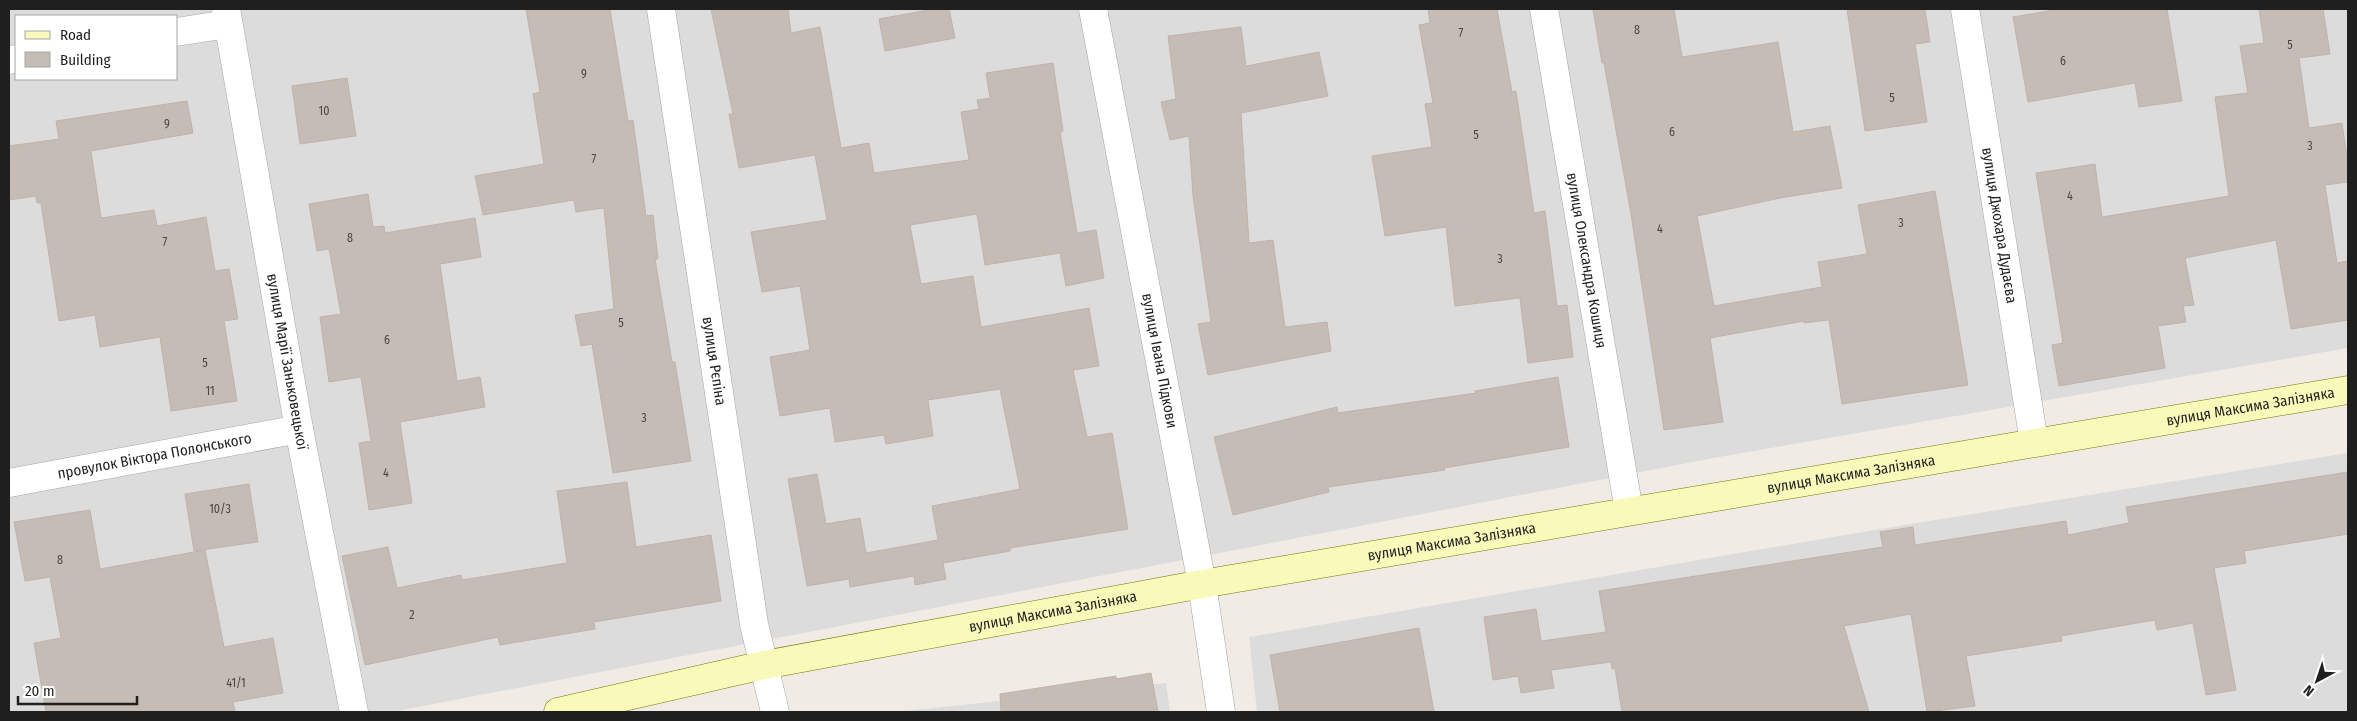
<svg xmlns="http://www.w3.org/2000/svg" width="2357" height="721" font-family="'Fira Sans Condensed',sans-serif">
<style>
.residential{fill:#dddcdc;fill-rule:evenodd}
.building{fill:#c5bcb5;stroke:#c2b2a8}
.lines{fill:none;stroke-linecap:round;stroke-linejoin:round}
.minor-casing{stroke:#a6a6a6;stroke-width:29}
.secondary-casing{stroke:#707804;stroke-width:29}
.minor{stroke:#fff;stroke-width:28}
.secondary{stroke:#f9faba;stroke-width:28}
.labels{text-anchor:middle;dominant-baseline:central;stroke-width:5;stroke-linejoin:round;paint-order:stroke}
.number-label{font-size:12px;fill:#484644}
.street-label{font-size:15px;fill:#1f1f1f;stroke:#fff}
</style>
<rect width="100%" height="100%" fill="#f0ece5"/>
<g class="residential">
<path d="M 9,9 L 2348,9 L 2348,348 L 1719,457 L 392,712 L 9,712 ZM 16,16 L 176,16 L 176,79 L 16,79 Z"/>
<path d="M 2348,453 L 2348,712 L 1257,712 L 1249,637 L 1874,530 Z"/>
<path d="M 1166,683 L 1170,712 L 896,712 Z"/>
</g>
<g class="building">
<path d="M 526,9 L 610,9 L 628,121 L 633,120 L 646,216 L 653,215 L 658,259 L 655,259 L 672,362 L 675,362 L 691,461 L 613,473 L 592,344 L 581,346 L 575,315 L 614,309 L 604,208 L 576,212 L 574,200 L 483,215 L 475,176 L 544,164 L 533,94 L 540,92 Z"/>
<path d="M 711,9 L 788,9 L 791,33 L 820,27 L 841,148 L 869,143 L 874,173 L 969,160 L 961,112 L 979,109 L 977,100 L 990,98 L 986,73 L 1053,63 L 1063,131 L 1060,132 L 1077,233 L 1096,230 L 1104,278 L 1066,286 L 1060,253 L 985,265 L 977,214 L 910,225 L 921,284 L 973,276 L 981,327 L 1089,308 L 1099,366 L 1073,370 L 1087,437 L 1112,433 L 1128,529 L 1010,548 L 1010,551 L 943,563 L 946,579 L 915,585 L 914,576 L 850,587 L 849,579 L 807,586 L 788,479 L 817,474 L 826,524 L 860,518 L 866,553 L 938,540 L 932,506 L 1020,489 L 1000,389 L 928,400 L 933,436 L 886,444 L 884,435 L 835,442 L 830,408 L 780,416 L 770,357 L 810,350 L 800,286 L 762,292 L 751,232 L 827,220 L 815,155 L 739,168 L 729,114 L 733,114 Z"/>
<path d="M 934,9 L 949,9 L 955,38 L 885,51 L 879,19 Z"/>
<path d="M 1428,9 L 1497,9 L 1512,92 L 1516,91 L 1534,213 L 1545,211 L 1557,306 L 1567,305 L 1573,357 L 1528,363 L 1520,298 L 1455,306 L 1446,227 L 1385,236 L 1372,156 L 1432,147 L 1425,104 L 1433,103 L 1419,25 L 1430,23 Z"/>
<path d="M 1593,9 L 1674,9 L 1682,57 L 1778,42 L 1793,132 L 1830,126 L 1842,188 L 1780,198 L 1697,216 L 1714,306 L 1822,287 L 1818,262 L 1867,254 L 1858,205 L 1935,191 L 1968,385 L 1842,404 L 1829,320 L 1804,323 L 1804,321 L 1710,338 L 1723,422 L 1664,430 L 1631,214 L 1604,63 L 1602,63 Z"/>
<path d="M 1847,9 L 1925,9 L 1930,42 L 1915,44 L 1927,122 L 1865,131 Z"/>
<path d="M 2060,9 L 2167,9 L 2182,101 L 2139,107 L 2135,83 L 2028,102 L 2013,17 Z"/>
<path d="M 2259,9 L 2323,9 L 2330,54 L 2299,58 L 2309,128 L 2342,123 L 2348,164 L 2348,182 L 2325,185 L 2337,263 L 2348,261 L 2348,320 L 2291,329 L 2276,240 L 2185,258 L 2194,305 L 2183,306 L 2186,322 L 2158,326 L 2165,368 L 2059,386 L 2052,345 L 2063,343 L 2036,173 L 2095,164 L 2102,217 L 2229,196 L 2215,97 L 2248,93 L 2240,46 L 2264,43 Z"/>
<path d="M 1241,27 L 1246,66 L 1319,52 L 1328,96 L 1241,113 L 1249,243 L 1273,240 L 1285,327 L 1327,322 L 1331,351 L 1208,375 L 1198,324 L 1211,322 L 1193,196 L 1189,136 L 1170,140 L 1161,102 L 1176,99 L 1168,36 Z"/>
<path d="M 347,78 L 356,136 L 300,144 L 292,86 Z"/>
<path d="M 187,101 L 193,133 L 91,151 L 101,218 L 154,210 L 157,226 L 206,217 L 215,271 L 229,269 L 238,319 L 224,321 L 237,401 L 171,411 L 160,337 L 100,347 L 95,315 L 59,321 L 41,203 L 37,203 L 36,196 L 9,200 L 9,146 L 59,139 L 56,121 Z"/>
<path d="M 368,194 L 373,227 L 384,226 L 385,233 L 475,218 L 481,257 L 440,264 L 457,381 L 480,377 L 485,407 L 400,422 L 412,503 L 369,510 L 359,443 L 371,441 L 361,377 L 329,382 L 320,317 L 341,314 L 329,249 L 317,251 L 309,204 Z"/>
<path d="M 1558,377 L 1569,447 L 1444,468 L 1445,470 L 1328,487 L 1329,492 L 1233,515 L 1214,437 L 1337,407 L 1338,413 L 1476,393 L 1475,391 Z"/>
<path d="M 2348,472 L 2348,534 L 2244,551 L 2246,563 L 2214,568 L 2236,690 L 2206,695 L 2193,623 L 2157,630 L 2155,620 L 2061,636 L 2062,641 L 1966,656 L 1975,706 L 1927,712 L 1911,614 L 1844,626 L 1869,712 L 1622,712 L 1615,668 L 1612,669 L 1611,662 L 1551,670 L 1554,688 L 1521,693 L 1518,676 L 1493,680 L 1484,617 L 1536,609 L 1541,641 L 1606,632 L 1599,591 L 1883,547 L 1880,532 L 1913,527 L 1915,545 L 2066,521 L 2068,535 L 2129,523 L 2126,507 Z"/>
<path d="M 627,482 L 636,547 L 711,535 L 721,601 L 594,622 L 595,629 L 500,645 L 498,637 L 365,665 L 342,556 L 388,547 L 397,588 L 461,575 L 462,580 L 567,563 L 557,491 Z"/>
<path d="M 249,484 L 258,542 L 194,551 L 185,494 Z"/>
<path d="M 90,510 L 100,569 L 205,550 L 224,647 L 273,638 L 283,693 L 233,702 L 235,712 L 46,712 L 34,643 L 61,638 L 50,577 L 25,581 L 14,522 Z"/>
<path d="M 1419,628 L 1434,712 L 1280,712 L 1270,655 Z"/>
<path d="M 1151,673 L 1158,712 L 1001,712 L 1000,694 L 1116,676 L 1116,679 Z"/>
</g>
<g class="lines">
<g class="minor-casing">
<g id="minor">
<path id="s1" d="M 226,9 L 299,429 L 354,712"/>
<path id="s2" d="M 661,9 L 754,624 L 775,712"/>
<path id="s3" d="M 1093,9 L 1202,584 L 1221,712"/>
<path id="s4" d="M 1544,9 L 1629,511"/>
<path id="s5" d="M 1965,9 L 2034,442"/>
<path d="M 176,32 L 228,24"/>
<path d="M 9,60 L 16,59"/>
<path id="s6" d="M 9,483 L 299,429"/>
</g>
</g>
<g class="secondary-casing">
<g id="secondary">
<path id="s7" d="M 558,712 L 764,665 L 1202,584 L 2348,390"/>
</g>
</g>
<use href="#minor" class="minor"/>
<use href="#secondary" class="secondary"/>
</g>
<g class="labels">
<g class="number-label">
<text x="1637" y="30">8</text>
<text x="1461" y="33">7</text>
<text x="2290" y="45">5</text>
<text x="2063" y="61">6</text>
<text x="584" y="74">9</text>
<text x="1892" y="98">5</text>
<text x="324" y="111">10</text>
<text x="167" y="124">9</text>
<text x="1672" y="132">6</text>
<text x="1476" y="135">5</text>
<text x="2310" y="146">3</text>
<text x="594" y="159">7</text>
<text x="2070" y="196">4</text>
<text x="1901" y="223">3</text>
<text x="1660" y="229">4</text>
<text x="350" y="238">8</text>
<text x="165" y="242">7</text>
<text x="1500" y="259">3</text>
<text x="621" y="323">5</text>
<text x="387" y="340">6</text>
<text x="205" y="363">5</text>
<text x="210" y="391">11</text>
<text x="644" y="418">3</text>
<text x="386" y="473">4</text>
<text x="220" y="509">10/3</text>
<text x="60" y="560">8</text>
<text x="412" y="615">2</text>
<text x="236" y="683">41/1</text>
</g>
<g class="street-label">
<text stroke="none"><textPath href="#s5" startOffset="219">вулиця Джохара Дудаєва</textPath></text>
<text stroke="none"><textPath href="#s4" startOffset="255">вулиця Олександра Кошиця</textPath></text>
<text stroke="none"><textPath href="#s3" startOffset="358">вулиця Івана Підкови</textPath></text>
<text stroke="none"><textPath href="#s1" startOffset="358">вулиця Марії Заньковецької</textPath></text>
<text stroke="none"><textPath href="#s2" startOffset="356">вулиця Рєпіна</textPath></text>
<text stroke="none"><textPath href="#s7" startOffset="1720">вулиця Максима Залізняка</textPath></text>
<text stroke="none"><textPath href="#s6" startOffset="148">провулок Віктора Полонського</textPath></text>
<text stroke="none"><textPath href="#s7" startOffset="1315">вулиця Максима Залізняка</textPath></text>
<text stroke="none"><textPath href="#s7" startOffset="910">вулиця Максима Залізняка</textPath></text>
<text stroke="none"><textPath href="#s7" startOffset="505">вулиця Максима Залізняка</textPath></text>
</g>
</g>
<rect width="2357" height="721" fill="none" stroke="#1f1f1f" stroke-width="20"/>
<rect x="15" y="15" width="162" height="65" fill="#ffffff" stroke="#a5a5a5"/>
<rect x="25" y="31" width="25" height="8" fill="#f9faba" stroke="#a5a5a5"/>
<text x="60" y="40" font-size="15" fill="#1f1f1f">Road</text>
<rect x="25" y="52" width="25" height="15" fill="#c5bcb5" stroke="#a5a5a5"/>
<text x="60" y="65" font-size="15" fill="#1f1f1f">Building</text>
<g transform="translate(2317 681) rotate(220)" stroke="#ffffff" stroke-width="4" paint-order="stroke">
<path d="M0-4L9 19L0 12L-9 19Z" fill="#1f1f1f"/>
<text y="-8" font-size="14" font-weight="bold" text-anchor="middle" fill="#1f1f1f">N</text>
</g>
<path d="M18 696v8h119v-8" fill="none" stroke="#1f1f1f" stroke-width="2.5"/>
<text x="25" y="696" font-size="15" fill="#1f1f1f" stroke="#ffffff" stroke-width="4" paint-order="stroke">20 m</text>
</svg>
